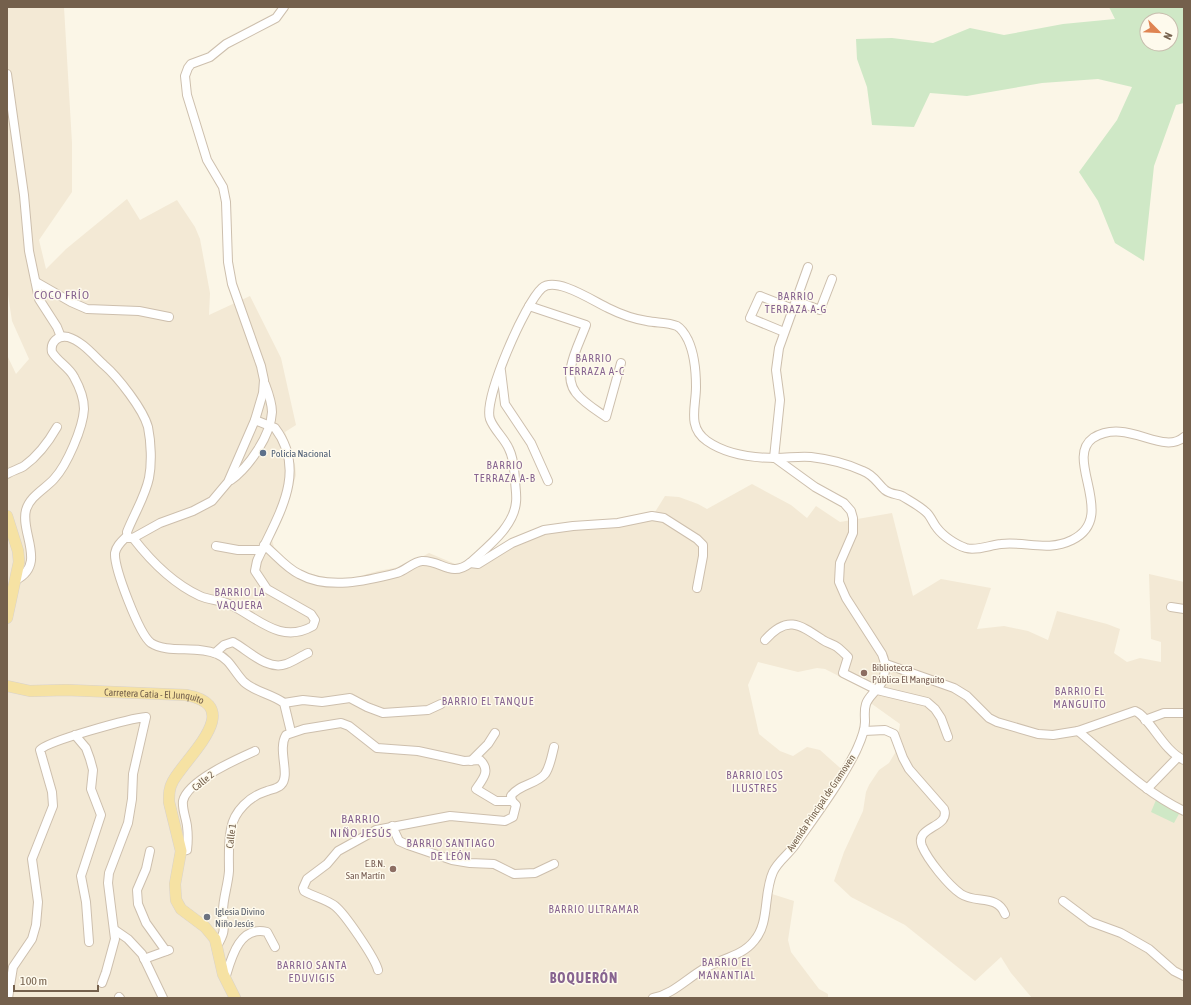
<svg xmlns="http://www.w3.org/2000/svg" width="1191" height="1005" font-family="'Asap Condensed',sans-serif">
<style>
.residential{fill:#f3e9d5}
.green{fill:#cfe8c6;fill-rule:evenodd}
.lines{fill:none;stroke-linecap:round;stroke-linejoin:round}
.minor-casing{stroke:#cdbfad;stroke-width:10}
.major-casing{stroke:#d8d2cd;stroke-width:12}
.minor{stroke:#fff;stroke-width:8}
.major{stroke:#f6e2a3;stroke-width:11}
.service-dot{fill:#5c6f8a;stroke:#fefaed;stroke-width:1.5}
.education-dot{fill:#8d6e63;stroke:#fefaed;stroke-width:1.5}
.worship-dot{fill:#6b7280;stroke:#fefaed;stroke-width:1.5}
.labels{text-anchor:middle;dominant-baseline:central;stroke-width:3;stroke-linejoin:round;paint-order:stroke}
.service-label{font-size:10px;fill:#4e5e75;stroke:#fefaed;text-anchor:start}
.education-label{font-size:10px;fill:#785e54;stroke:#fefaed;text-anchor:start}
.street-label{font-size:10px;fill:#74604c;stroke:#fefaed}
.worship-label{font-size:10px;fill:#5b616d;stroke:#fefaed;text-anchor:start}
.neighbourhood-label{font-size:11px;letter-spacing:1px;fill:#876490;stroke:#fefaed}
.quarter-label{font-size:12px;letter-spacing:1px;fill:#876490;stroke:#fefaed}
.district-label{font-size:14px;font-weight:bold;letter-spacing:1px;fill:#876490;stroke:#fefaed}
</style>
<rect width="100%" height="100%" fill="#fbf6e7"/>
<path class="residential" d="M 7,7 L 64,7 L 72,143 L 72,192 L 39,240 L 46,269 L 66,249 L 127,199 L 140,220 L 177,200 L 195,227 L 200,239 L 210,293 L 209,315 L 250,296 L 281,358 L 296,425 L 285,432 L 295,465 L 296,475 L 289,500 L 272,540 L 274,547 L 300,572 L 331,578 L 353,578 L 378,571 L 405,566 L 429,553 L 460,566 L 481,560 L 493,550 L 519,538 L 655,512 L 665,496 L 679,497 L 698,504 L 707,509 L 752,484 L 791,505 L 807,518 L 816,506 L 840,522 L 892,513 L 913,596 L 941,579 L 991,588 L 977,629 L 1004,626 L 1028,631 L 1048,640 L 1057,611 L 1107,624 L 1120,629 L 1114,653 L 1127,662 L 1140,658 L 1161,662 L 1161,642 L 1151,639 L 1149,574 L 1184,582 L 1184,998 L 1032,998 L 1011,973 L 1001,957 L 975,981 L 905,925 L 851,897 L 834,881 L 844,852 L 863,811 L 866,792 L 869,785 L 879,770 L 889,763 L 895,753 L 900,724 L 865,699 L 868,691 L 825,669 L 817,668 L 798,672 L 758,662 L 748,685 L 759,734 L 780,751 L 793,756 L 807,747 L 820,750 L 848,775 L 803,839 L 779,868 L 771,889 L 772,894 L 794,901 L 788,940 L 791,952 L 819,989 L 828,994 L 828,998 L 7,998 L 7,355 L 16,374 L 29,359 L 12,321 L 7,288 Z"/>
<g class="green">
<path d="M 1109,7 L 1184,7 L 1184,103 L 1176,105 L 1154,166 L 1144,261 L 1115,243 L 1098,201 L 1079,172 L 1117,120 L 1132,87 L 1098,79 L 1042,83 L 967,96 L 930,93 L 914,127 L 872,125 L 867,87 L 857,59 L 856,39 L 892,38 L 933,43 L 970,28 L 1004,35 L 1063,24 L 1115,19 ZM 1147,20 L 1171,20 L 1171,44 L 1147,44 Z"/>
<path d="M 1156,800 L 1180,812 L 1174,823 L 1151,812 Z"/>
</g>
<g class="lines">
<g class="minor-casing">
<g id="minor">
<path d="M 7,74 L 24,195 L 29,251 L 39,299 L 57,327 L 61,337"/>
<path d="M 36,282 L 71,302 L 87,309 L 139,311 L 169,317"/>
<path d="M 796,301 L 820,310 L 832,279"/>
<path d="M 529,306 L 586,325 C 579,345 561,374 576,393 C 584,403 596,410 606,417 L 621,363"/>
<path d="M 784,332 L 750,318 L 760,296 L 793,309"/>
<path d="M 501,371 L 505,404 L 531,443 L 548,481"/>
<path d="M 774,458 L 780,400 L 776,370 L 779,348 L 808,267"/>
<path d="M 7,474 C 12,471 19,469 24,466 C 38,456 49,441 57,427"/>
<path d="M 231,480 C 249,467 271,435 272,412 C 272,403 268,392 265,384"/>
<path d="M 127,536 C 122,541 116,546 115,553 C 114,568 139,634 151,643 C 168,654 196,645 217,654 C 230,659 234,672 244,682 C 255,692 272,694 284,703 L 291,732"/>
<path d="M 133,538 C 150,560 174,584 200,596 C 209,600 220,600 229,604 C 257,617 280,645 313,626 L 315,620 L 311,614 L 267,589 L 255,571 L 257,561 C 276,518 309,473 275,428 L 255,420"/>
<path d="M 264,545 C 275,554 286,568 299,574 C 328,590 366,581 397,573 C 406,570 413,562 422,561 C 441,560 451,578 470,563 C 487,547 514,527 516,502 C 517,495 515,486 515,479 C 514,469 514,459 509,449 C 505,439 494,430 490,419 C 483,399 525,303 542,288 C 556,276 593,301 608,308 C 620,314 634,319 647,321 C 657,323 668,322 677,326 C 682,329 685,334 688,340 C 694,353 696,372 696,387 C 696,407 687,427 707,441 C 727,455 752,458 776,458 C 788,458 799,456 811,457 C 828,459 848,464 863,471 C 874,475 877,483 885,490 C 890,494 896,494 902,496 C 910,501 920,506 927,513 C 931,517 933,523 937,528 C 943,536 956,545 966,548 C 977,551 990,545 1001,544 C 1025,541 1048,552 1072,540 C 1119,517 1063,459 1093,438 C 1127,417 1162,456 1184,437"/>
<path d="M 216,546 L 238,550 L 262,550"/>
<path d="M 470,563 L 478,564 L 512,543 L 544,530 L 573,526 L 618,523 L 652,516 L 664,518 L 697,539 L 703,545 L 703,556 L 697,588"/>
<path d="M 16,580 C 47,564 20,533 26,510 C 30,496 45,489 54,479 C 67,465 83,428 84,409 C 84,398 79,386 74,377 C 69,367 58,362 52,352 C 50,342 58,335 68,337 C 82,341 94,356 104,365 C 118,377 143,409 148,427 C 151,442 152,463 149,478 C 145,497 134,514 127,532 L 128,538 L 133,538 L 160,523 L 193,511 L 212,501 L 228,482 L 255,420 L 263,393 L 264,380 L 261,366 L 232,284 L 228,262 L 226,202 L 223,187 L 207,160 L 187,95 L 185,76 L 188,68 L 191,64 L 210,57 L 226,44 L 276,18 L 284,7"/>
<path d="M 1171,607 L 1184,609"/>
<path d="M 765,640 C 787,615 799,624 823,640 C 827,643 833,644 837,647 C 841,650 845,654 848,657 L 843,673 L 877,690 L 927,702 L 935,709 L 941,718 L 948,737"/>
<path d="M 215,653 L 224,645 L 233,642 C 248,650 267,671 286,664 C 293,662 301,656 308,653"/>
<path d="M 886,664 L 954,688 L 967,696 L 989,718 L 997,722 L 1038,734 L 1053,735 L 1078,731 L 1135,711 C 1150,717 1163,751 1184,760"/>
<path d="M 284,703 L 303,700 L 322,702 L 350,698 L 367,707 L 383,713 L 428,710 L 441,704"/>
<path d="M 1145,720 L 1164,713 L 1184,713"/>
<path d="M 864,731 L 885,730 L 894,734 L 903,758 L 909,769 L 944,809 C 951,828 914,826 922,846 C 928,860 948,885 961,894 C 976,904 997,894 1005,914"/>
<path d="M 1078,731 C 1112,759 1144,792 1184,811"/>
<path d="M 75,735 L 86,748 L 90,759 L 93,770 L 91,789 L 101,815 L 81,876 L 86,902 L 89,942"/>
<path d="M 471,761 L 488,744 L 495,733"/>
<path d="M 1147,789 L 1178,757"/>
<path d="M 512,801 L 511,796 C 518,785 537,784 545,774 C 550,767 552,755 554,747"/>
<path d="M 392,826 L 399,841 L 408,845 L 452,860 L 470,863 L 494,864 L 514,874 L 535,873 L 554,864"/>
<path d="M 150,851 L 146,869 L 137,890 L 138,904 L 146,923 L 166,951"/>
<path d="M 181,851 L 187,850 C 188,842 188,834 187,826 C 186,818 182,809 183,801 C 187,781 237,759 255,751"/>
<path d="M 1063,901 L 1091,922 L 1121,933 L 1149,949 L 1174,971 L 1184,976"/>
<path d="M 115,930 L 128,939 L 142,954 L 163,998"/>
<path d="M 217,946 C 227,929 223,929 223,911 C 223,898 228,885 229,871 C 229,857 228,843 231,829 C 234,811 250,796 267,791 C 272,789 277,789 281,785 C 291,775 277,750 286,735 L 304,729 L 341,723 L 349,726 L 377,748 L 418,751 L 464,761 L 480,760 C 491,770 483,779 476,789 L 496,801 L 512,801 L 516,805 L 513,817 L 505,821 L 450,816 L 376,830 L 338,851 L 327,864 L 307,879 L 303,888 L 304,891 C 314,897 326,899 335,906 C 345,914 375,958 378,970"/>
<path d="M 144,959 L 169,950"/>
<path d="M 225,979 C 231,959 239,925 267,932 L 275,947"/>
<path d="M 119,997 L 120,998"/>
<path d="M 8,998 L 13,967 L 32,939 L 36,925 L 38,902 L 32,859 L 53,806 L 52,792 L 40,750 C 47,741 132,718 146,717 L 133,774 L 132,799 L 128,823 L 109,873 L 108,883 L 115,939 L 106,972 L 102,983"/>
<path d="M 653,998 C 674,994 688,977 707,967 C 723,958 742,956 754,941 C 770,923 763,894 773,872 C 778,861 788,855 795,845 C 816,815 840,783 856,751 C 860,742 865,732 865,722 C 865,716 864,710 866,704 C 868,698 872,695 876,690 C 886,681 887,665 882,654 L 846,598 L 839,582 L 840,563 L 853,533 L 853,518 L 851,511 L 844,503 L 815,487 L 775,458"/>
</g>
</g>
<g class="major-casing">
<g id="major">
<path d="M 7,516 L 18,551 L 19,562 L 7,618"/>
<path id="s1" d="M 7,686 L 30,691 L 66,690 L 186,695 C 247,706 186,757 173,781 C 169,788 169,794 169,802 L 181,851 L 175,884 L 176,900 L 181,909 L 205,927 L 215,939 L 223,974 L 235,998"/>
</g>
</g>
<use href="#minor" class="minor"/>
<use href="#major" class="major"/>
</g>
<circle class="service-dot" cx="263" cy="453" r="4"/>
<g class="education-dot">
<circle cx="864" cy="673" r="4"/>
<circle cx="393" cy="869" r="4"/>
</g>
<circle class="worship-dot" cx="207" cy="917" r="4"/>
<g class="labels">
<g class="service-label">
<text x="271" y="453">Policía Nacional</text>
</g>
<g class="education-label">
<text x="872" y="667">Bibliotecca<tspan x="872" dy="12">Pública El Manguito</tspan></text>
<text x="385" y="863" text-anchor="end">E.B.N.<tspan x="385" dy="12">San Martín</tspan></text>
</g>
<g class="street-label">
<text stroke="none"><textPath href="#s1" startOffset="148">Carretera Catia - El Junquito</textPath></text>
<text transform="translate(203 781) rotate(-39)">Calle 2</text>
<text transform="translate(821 803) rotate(-56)">Avenida Principal de Gramoven</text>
<text transform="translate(231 836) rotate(-83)">Calle 1</text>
</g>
<g class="worship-label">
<text x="215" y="911">Iglesia Divino<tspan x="215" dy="12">Niño Jesús</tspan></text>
</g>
<g class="neighbourhood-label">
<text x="796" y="296">BARRIO<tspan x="796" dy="13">TERRAZA A-G</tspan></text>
<text x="594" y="358">BARRIO<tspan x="594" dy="13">TERRAZA A-C</tspan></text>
<text x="505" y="465">BARRIO<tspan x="505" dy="13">TERRAZA A-B</tspan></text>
<text x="240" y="592">BARRIO LA<tspan x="240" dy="13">VAQUERA</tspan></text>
<text x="1080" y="691">BARRIO EL<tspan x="1080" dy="13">MANGUITO</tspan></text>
<text x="488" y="701">BARRIO EL TANQUE</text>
<text x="755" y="775">BARRIO LOS<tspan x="755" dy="13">ILUSTRES</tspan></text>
<text x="451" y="843">BARRIO SANTIAGO<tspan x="451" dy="13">DE LEÓN</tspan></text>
<text x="594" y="909">BARRIO ULTRAMAR</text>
<text x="727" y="962">BARRIO EL<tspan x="727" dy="13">MANANTIAL</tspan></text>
<text x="312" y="965">BARRIO SANTA<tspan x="312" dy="13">EDUVIGIS</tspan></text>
</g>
<g class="quarter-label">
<text x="62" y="295">COCO FRÍO</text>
<text x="361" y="819">BARRIO<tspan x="361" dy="14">NIÑO JESÚS</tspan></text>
</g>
<g class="district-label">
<text x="584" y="978">BOQUERÓN</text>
</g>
</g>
<rect width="1191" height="1005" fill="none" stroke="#74604c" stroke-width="16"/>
<g transform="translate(1159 32) rotate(114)"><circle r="19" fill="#fefaed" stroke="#c7bcad"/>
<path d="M0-3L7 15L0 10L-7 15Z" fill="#df8452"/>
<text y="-6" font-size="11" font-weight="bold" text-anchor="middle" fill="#74604c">N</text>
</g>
<path d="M14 985v6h84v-6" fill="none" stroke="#74604c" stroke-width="2"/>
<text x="20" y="985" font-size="12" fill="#74604c" stroke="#fefaed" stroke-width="3" paint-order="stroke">100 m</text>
</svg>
